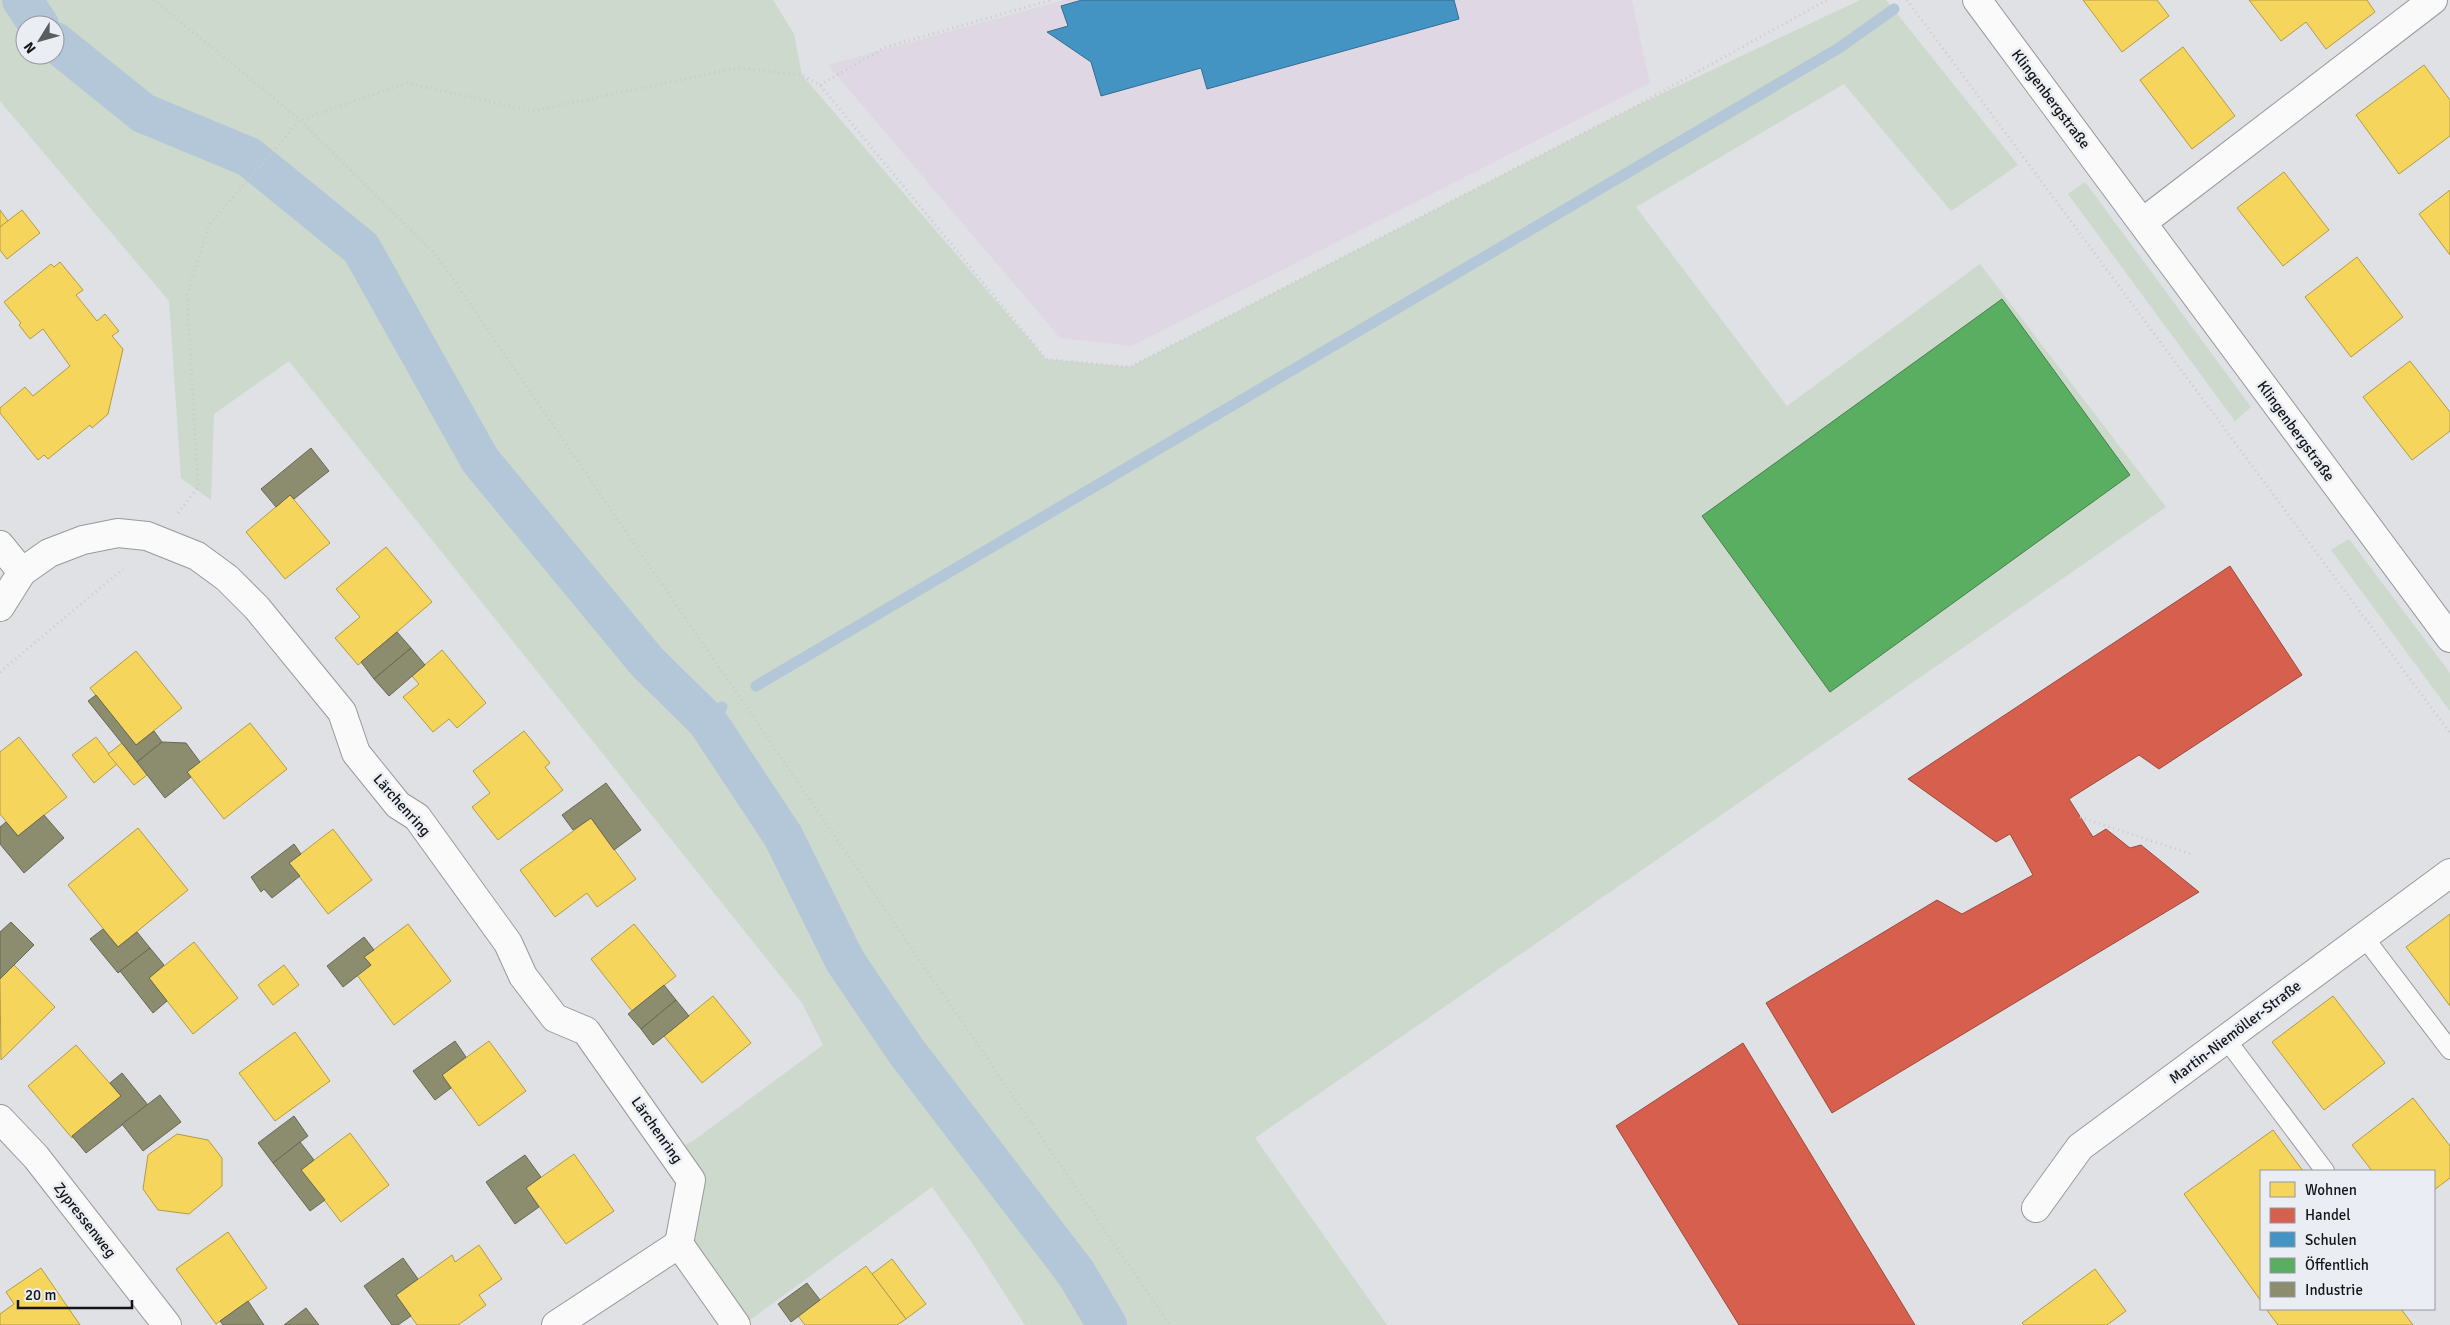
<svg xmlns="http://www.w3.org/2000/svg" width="2450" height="1325" font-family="Signika,sans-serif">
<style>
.education{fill:#dfd8e4}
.green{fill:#ccd9cc;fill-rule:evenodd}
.homes{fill:#f6d55c;stroke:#b29b47}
.shops{fill:#d6604d;stroke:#9c4a3d}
.schools{fill:#4393c3;stroke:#356d8f}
.public{fill:#5aae61;stroke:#45804b}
.industry{fill:#8c8c6e;stroke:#686854}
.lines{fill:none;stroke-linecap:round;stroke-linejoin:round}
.stream{stroke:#b4c7d8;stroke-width:11}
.canal{stroke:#b4c7d8;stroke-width:40}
.lane-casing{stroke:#98999b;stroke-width:20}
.street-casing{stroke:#98999b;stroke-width:30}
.path{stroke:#cacacc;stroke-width:3;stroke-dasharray:1 4;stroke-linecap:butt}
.lane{stroke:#fafafb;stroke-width:18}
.street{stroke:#fafafb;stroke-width:28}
.labels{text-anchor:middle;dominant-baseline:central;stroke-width:5;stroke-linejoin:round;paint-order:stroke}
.street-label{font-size:15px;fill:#141517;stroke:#eaeef4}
</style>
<rect width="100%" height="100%" fill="#dfe1e5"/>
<path class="education" d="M 1064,0 L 1632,0 L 1650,83 L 1132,346 L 1060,338 L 828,65 Z"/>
<g class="green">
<path d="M 0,0 L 773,0 L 794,34 L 802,75 L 1046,359 L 1130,367 L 1636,106 L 1860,0 L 1886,0 L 2018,165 L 1951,211 L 1844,84 L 1636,207 L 1787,406 L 1980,264 L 2166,507 L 1255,1138 L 1387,1325 L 1025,1325 L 972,1243 L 932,1187 L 743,1325 L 679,1244 L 691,1180 L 672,1151 L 693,1141 L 823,1045 L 802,1003 L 289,361 L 214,414 L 211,500 L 181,478 L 169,301 L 0,101 ZM 25,25 L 55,25 L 55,55 L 25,55 ZM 2130,475 L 1830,692 L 1702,516 Z"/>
<path d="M 2085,182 L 2251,407 L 2235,421 L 2068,194 Z"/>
<path d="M 2349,539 L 2450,673 L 2450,711 L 2331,550 Z"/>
</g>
<g class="homes">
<path d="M 2083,0 L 2157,0 L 2169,16 L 2122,52 Z"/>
<path d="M 2249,0 L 2367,0 L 2375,12 L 2326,49 L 2306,22 L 2281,41 Z"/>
<path d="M 2183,47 L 2235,116 L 2192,149 L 2140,80 Z"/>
<path d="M 2424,65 L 2450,100 L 2450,136 L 2399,174 L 2356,115 Z"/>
<path d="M 2284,172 L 2329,230 L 2283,266 L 2237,208 Z"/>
<path d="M 2450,190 L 2450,255 L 2419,214 Z"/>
<path d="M 0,210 L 8,221 L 0,227 Z"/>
<path d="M 22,210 L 40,233 L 7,259 L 0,250 L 0,227 Z"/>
<path d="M 2357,257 L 2403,317 L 2351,357 L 2305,297 Z"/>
<path d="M 60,262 L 83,290 L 76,295 L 97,321 L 105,314 L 119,331 L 112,336 L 123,349 L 108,414 L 92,428 L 90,425 L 48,459 L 44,455 L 38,460 L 0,413 L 0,408 L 25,387 L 33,396 L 70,366 L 43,329 L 30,339 L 19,325 L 21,323 L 4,302 L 51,264 L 54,267 Z"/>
<path d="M 2410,361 L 2450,412 L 2450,431 L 2412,460 L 2363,397 Z"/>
<path d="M 290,495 L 330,543 L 285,579 L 246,532 Z"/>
<path d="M 386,547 L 432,602 L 358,665 L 335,638 L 360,617 L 336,589 Z"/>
<path d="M 442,650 L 486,703 L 457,728 L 449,719 L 433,732 L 403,697 L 419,684 L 412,676 Z"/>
<path d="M 136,651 L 182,708 L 136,745 L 90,688 Z"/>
<path d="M 250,723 L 287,769 L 224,819 L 187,772 Z"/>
<path d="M 524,731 L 550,763 L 545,767 L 563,790 L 498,840 L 472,807 L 490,793 L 473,771 Z"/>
<path d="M 19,737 L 67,797 L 18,836 L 0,814 L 0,752 Z"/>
<path d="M 96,737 L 117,764 L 94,783 L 72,755 Z"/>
<path d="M 122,743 L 147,775 L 134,785 L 108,754 Z"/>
<path d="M 591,818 L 636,879 L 597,907 L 587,893 L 555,917 L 520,870 Z"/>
<path d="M 138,828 L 188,890 L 118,947 L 68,885 Z"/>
<path d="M 333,829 L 372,880 L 328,914 L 289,863 Z"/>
<path d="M 2450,914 L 2450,1006 L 2406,947 Z"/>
<path d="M 408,924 L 451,981 L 394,1025 L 357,975 L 371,965 L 364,957 Z"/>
<path d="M 634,924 L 676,976 L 632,1011 L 591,959 Z"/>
<path d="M 194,942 L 238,998 L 193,1034 L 149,978 Z"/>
<path d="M 14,965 L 55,1007 L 1,1060 L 0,979 Z"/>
<path d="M 284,965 L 299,985 L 273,1005 L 258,985 Z"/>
<path d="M 713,996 L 751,1043 L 702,1083 L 664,1036 Z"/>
<path d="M 2333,996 L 2385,1063 L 2324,1110 L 2272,1042 Z"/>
<path d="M 295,1032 L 330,1081 L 275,1121 L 239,1073 Z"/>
<path d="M 489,1041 L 526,1091 L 479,1126 L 442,1075 Z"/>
<path d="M 76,1045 L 121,1096 L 72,1138 L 28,1086 Z"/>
<path d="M 2413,1098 L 2450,1146 L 2450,1178 L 2434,1190 L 2434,1171 L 2372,1171 L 2352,1145 Z"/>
<path d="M 2273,1130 L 2303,1171 L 2261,1171 L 2261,1301 L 2184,1194 Z"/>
<path d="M 350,1133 L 389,1185 L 341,1222 L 301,1170 Z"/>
<path d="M 177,1134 L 208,1140 L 222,1158 L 222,1186 L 189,1214 L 158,1210 L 143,1189 L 148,1155 Z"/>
<path d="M 574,1154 L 614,1211 L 566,1244 L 526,1188 Z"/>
<path d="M 228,1232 L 267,1288 L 216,1324 L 176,1269 Z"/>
<path d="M 479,1245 L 502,1279 L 479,1295 L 486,1305 L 458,1325 L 417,1325 L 396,1295 L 452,1255 L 455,1262 Z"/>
<path d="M 892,1259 L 926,1304 L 906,1319 L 872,1274 Z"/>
<path d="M 866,1266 L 906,1319 L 897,1325 L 805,1325 L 798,1316 Z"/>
<path d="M 41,1268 L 80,1325 L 0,1325 L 0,1314 L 14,1304 L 6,1292 Z"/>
<path d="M 2095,1269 L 2126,1311 L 2107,1325 L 2024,1325 L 2022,1323 Z"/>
<path d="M 2266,1309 L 2401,1309 L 2413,1325 L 2278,1325 Z"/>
</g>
<g class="shops">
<path d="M 2230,566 L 2302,675 L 2159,769 L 2139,755 L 2069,799 L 2093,837 L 2106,829 L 2130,848 L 2141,845 L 2199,892 L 1832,1113 L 1766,1003 L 1937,900 L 1962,914 L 2033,875 L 2010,834 L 1996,842 L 1908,779 Z"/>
<path d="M 1743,1043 L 1898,1297 L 1915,1325 L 1739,1325 L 1616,1126 Z"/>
</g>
<path class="schools" d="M 1082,0 L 1454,0 L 1459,19 L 1207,89 L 1201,68 L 1101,96 L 1091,62 L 1047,32 L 1068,26 L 1061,6 Z"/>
<path class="public" d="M 2002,299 L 2130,475 L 1830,692 L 1702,516 Z"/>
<g class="industry">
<path d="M 311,448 L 329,471 L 294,499 L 290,495 L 276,507 L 261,489 Z"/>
<path d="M 397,632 L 411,648 L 374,679 L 361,662 Z"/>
<path d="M 411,648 L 425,665 L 389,696 L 374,679 Z"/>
<path d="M 96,695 L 136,745 L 154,731 L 162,742 L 137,762 L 88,701 Z"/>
<path d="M 162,742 L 186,743 L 200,762 L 187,772 L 191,777 L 165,798 L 137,762 Z"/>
<path d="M 606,783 L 641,830 L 614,850 L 591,818 L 573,830 L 562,815 Z"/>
<path d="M 44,815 L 64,838 L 24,873 L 0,844 L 0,827 L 6,822 L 18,836 Z"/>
<path d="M 294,844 L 301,854 L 289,863 L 300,876 L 272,898 L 264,889 L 261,892 L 251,877 Z"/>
<path d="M 11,922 L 34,945 L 0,979 L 0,932 Z"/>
<path d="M 103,929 L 118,947 L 137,932 L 150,948 L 118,973 L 90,939 Z"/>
<path d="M 364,937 L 374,950 L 364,957 L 371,965 L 343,987 L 327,966 Z"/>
<path d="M 150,948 L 164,965 L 149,978 L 167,1001 L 153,1013 L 120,971 Z"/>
<path d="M 664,985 L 676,1000 L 641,1029 L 628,1014 Z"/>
<path d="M 676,1000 L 689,1016 L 653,1045 L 641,1029 Z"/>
<path d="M 455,1041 L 466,1057 L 442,1075 L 451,1088 L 435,1100 L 413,1071 Z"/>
<path d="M 122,1073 L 148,1105 L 86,1153 L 72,1136 L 121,1096 L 110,1083 Z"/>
<path d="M 160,1095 L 181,1122 L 143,1151 L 122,1124 Z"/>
<path d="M 294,1116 L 308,1136 L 273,1163 L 258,1143 Z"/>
<path d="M 300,1142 L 314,1160 L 301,1170 L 325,1200 L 310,1211 L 273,1163 Z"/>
<path d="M 525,1155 L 541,1177 L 526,1188 L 539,1207 L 515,1224 L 486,1182 Z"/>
<path d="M 403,1258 L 418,1279 L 396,1295 L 411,1316 L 398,1325 L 392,1325 L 364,1286 Z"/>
<path d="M 807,1283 L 820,1300 L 791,1322 L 778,1304 Z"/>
<path d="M 248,1301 L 264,1325 L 223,1325 L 220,1321 Z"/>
<path d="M 306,1308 L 319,1325 L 284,1325 Z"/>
</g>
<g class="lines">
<g class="stream">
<path d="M 756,686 L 1839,48 L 1894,9"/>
<path d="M 707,721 L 722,707"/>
</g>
<g class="canal">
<path d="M 22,0 L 39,25"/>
<path d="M 55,42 L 143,113 L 249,157 L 361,248 L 480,460 L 647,662 L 707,721 L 783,836 L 845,961 L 906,1051 L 1076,1273 L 1107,1325"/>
</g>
<g class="lane-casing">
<g id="lane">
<path d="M 2364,937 L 2450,1050"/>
<path d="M 2226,1039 L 2325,1171"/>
</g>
</g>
<g class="street-casing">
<g id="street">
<path d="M 1977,0 L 2450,638"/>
<path d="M 2143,222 L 2433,0"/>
<path d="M 0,545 L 22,572"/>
<path d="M 0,607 L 22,572 L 49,553 L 83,540 L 118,533 L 147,536 L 197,556 L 227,578 L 257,608 L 342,712 L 356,753 L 398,805 L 417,817 L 508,943 L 523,976 L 555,1018 L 586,1031 L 691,1180 L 679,1244 L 736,1325"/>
<path d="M 0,1119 L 36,1157 L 167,1325"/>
<path d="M 2036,1208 L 2080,1147 L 2450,873"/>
<path d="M 556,1325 L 679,1244"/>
</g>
</g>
<g class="path">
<path d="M 154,0 L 300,120 L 437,256 L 1170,1325"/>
<path d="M 1907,0 L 2450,733"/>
<path d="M 820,85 L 886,47 L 1051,0"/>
<path d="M 178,513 L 198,487 L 187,294 L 209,225 L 300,120 L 407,83 L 532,111 L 737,68 L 802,75 L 820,85 L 1046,359 L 1130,367 L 1636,106 L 1827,0"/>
<path d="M 0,672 L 123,569"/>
<path d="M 2080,817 L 2194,855"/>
</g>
<use href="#lane" class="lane"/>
<use href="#street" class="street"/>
</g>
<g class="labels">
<g class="street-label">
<text transform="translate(2051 99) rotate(53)">Klingenbergstraße</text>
<text transform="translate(2296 431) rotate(54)">Klingenbergstraße</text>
<text transform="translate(402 805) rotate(48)">Lärchenring</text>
<text transform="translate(2235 1032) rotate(-37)">Martin-Niemöller-Straße</text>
<text transform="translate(657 1130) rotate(55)">Lärchenring</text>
<text transform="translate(85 1220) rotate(52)">Zypressenweg</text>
</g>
</g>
<rect x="2260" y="1170" width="175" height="140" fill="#eaeef4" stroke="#94979c"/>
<rect x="2270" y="1182" width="25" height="15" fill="#f6d55c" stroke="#94979c"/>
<text x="2305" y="1195" font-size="15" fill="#141517">Wohnen</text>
<rect x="2270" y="1208" width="25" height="15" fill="#d6604d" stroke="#94979c"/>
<text x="2305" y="1220" font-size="15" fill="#141517">Handel</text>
<rect x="2270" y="1232" width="25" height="15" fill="#4393c3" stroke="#94979c"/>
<text x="2305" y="1245" font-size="15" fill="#141517">Schulen</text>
<rect x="2270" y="1258" width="25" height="15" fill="#5aae61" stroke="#94979c"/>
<text x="2305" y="1270" font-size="15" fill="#141517">Öffentlich</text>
<rect x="2270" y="1282" width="25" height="15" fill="#8c8c6e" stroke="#94979c"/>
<text x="2305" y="1295" font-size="15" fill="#141517">Industrie</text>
<g transform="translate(40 40) rotate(233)"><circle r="24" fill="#eaeef4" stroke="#94979c"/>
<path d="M0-4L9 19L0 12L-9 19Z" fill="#5b5c5f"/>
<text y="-8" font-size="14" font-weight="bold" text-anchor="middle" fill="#141517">N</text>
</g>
<path d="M18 1300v8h114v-8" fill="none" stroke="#141517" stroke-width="2.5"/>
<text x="25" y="1300" font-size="15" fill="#141517" stroke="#eaeef4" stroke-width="4" paint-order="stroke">20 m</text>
</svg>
